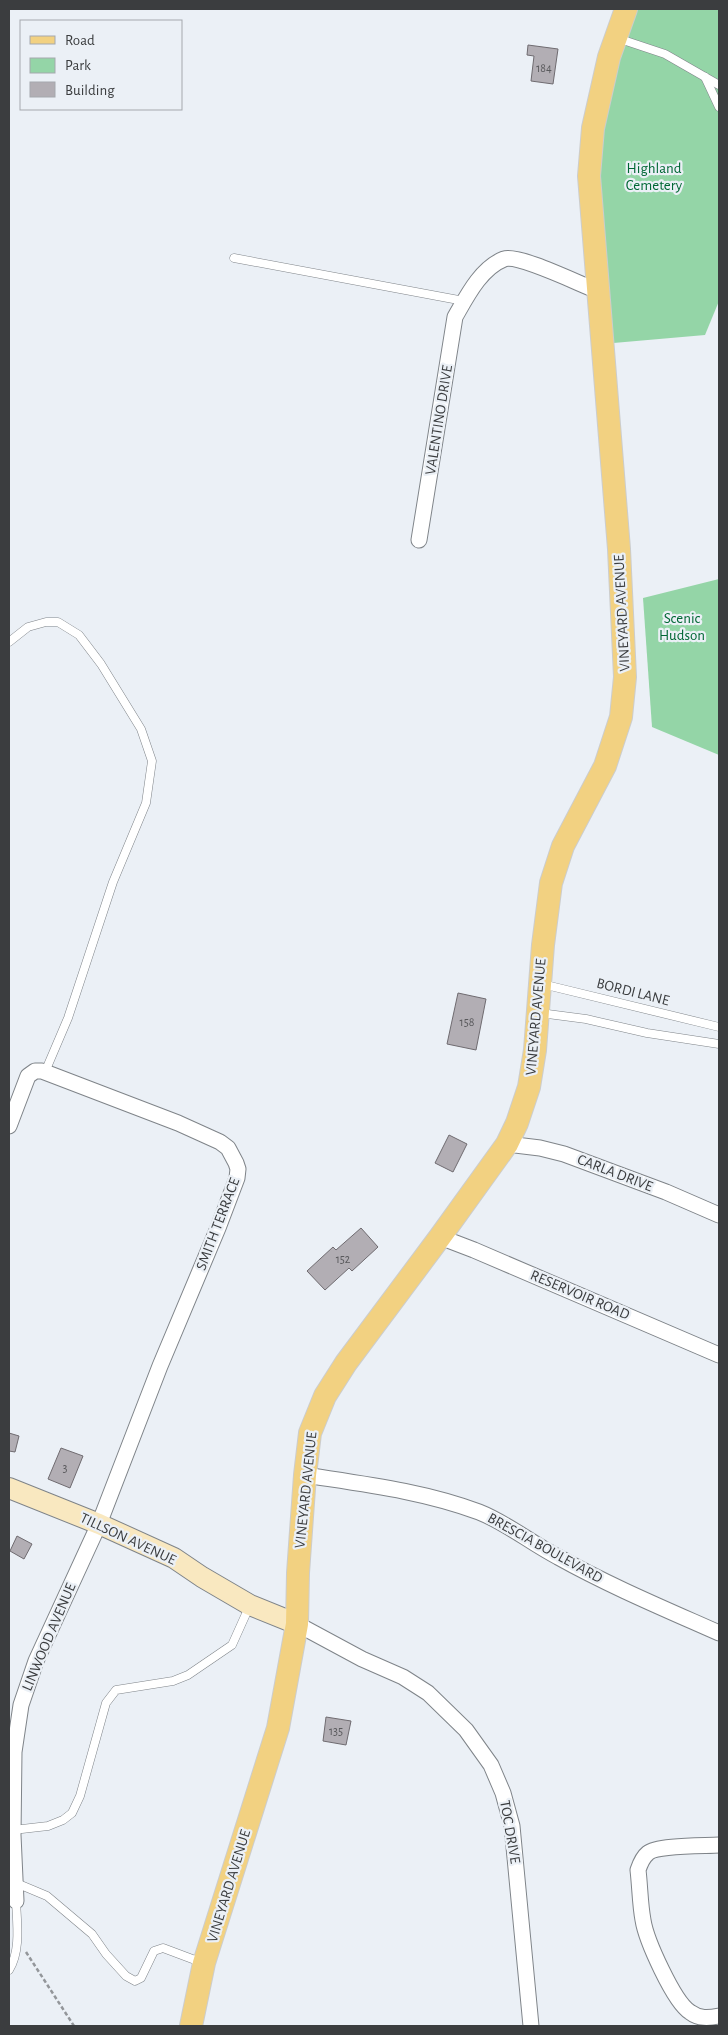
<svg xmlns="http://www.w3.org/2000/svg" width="728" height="2035" font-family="'Alegreya Sans',sans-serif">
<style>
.green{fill:#94d5a7}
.building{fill:#b2aeb4;stroke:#6f6b70}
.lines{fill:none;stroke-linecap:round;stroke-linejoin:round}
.lane-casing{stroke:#7f8489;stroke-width:9}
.street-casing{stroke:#7f8489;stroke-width:17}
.secondary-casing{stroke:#7f8489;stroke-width:22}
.primary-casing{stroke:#cccdcd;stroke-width:24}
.path{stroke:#93969a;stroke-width:2.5;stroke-dasharray:4 2.5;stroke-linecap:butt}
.lane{stroke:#fff;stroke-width:8}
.street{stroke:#fff;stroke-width:15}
.secondary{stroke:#f9e8c0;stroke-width:20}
.primary{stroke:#f2d181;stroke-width:22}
.labels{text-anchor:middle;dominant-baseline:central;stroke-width:4.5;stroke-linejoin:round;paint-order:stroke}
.number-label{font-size:12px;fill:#59595c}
.park-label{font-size:15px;fill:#006734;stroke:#ebf0f6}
.street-label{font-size:15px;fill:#3b3d3f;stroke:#ebf0f6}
</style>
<rect width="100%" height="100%" fill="#ebf0f6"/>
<g class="green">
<path d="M 626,9 L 719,9 L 719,301 L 705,335 L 602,344 L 589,176 Z"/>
<path d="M 719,579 L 719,755 L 652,727 L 643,598 Z"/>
</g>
<g class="building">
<path d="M 528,45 L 558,49 L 553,84 L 531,81 L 534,56 L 527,55 Z"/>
<path d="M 458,993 L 486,999 L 476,1050 L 447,1044 Z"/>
<path d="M 449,1135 L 467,1144 L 453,1172 L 435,1163 Z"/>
<path d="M 361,1228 L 378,1247 L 352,1271 L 349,1268 L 325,1290 L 307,1271 L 333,1247 L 336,1250 Z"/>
<path d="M 9,1433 L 19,1436 L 15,1452 L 9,1451 Z"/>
<path d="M 61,1448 L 83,1456 L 70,1488 L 48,1479 Z"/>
<path d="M 17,1536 L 32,1544 L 24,1559 L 10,1551 Z"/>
<path d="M 326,1717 L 351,1721 L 346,1745 L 323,1741 Z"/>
</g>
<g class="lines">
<g class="lane-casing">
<g id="lane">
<path d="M 617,38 L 665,54 L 719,85"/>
<path d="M 705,77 L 719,107"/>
<path d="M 234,258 L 464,301"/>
<path d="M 9,642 L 28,627 L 46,622 L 58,622 L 79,635 L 101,664 L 141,729 L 152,761 L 146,803 L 113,882 L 68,1018 L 45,1072"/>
<path d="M 542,984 L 719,1027"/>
<path d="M 540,1013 L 586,1019 L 647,1033 L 719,1044"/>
<path d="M 13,1830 L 48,1826 L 63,1820 L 72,1813 L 80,1796 L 106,1703 L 116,1690 L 173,1681 L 188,1675 L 232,1645 L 250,1605"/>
<path d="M 16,1883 L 47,1896 L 92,1934 L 106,1954 L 126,1976 L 135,1981 L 141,1978 L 154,1951 L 163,1948 L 203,1963"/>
<path d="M 9,1970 C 21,1951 17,1923 16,1901"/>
</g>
</g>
<g class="street-casing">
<g id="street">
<path d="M 419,540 L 455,317 C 467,296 481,268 504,259 C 519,254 579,284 598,291"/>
<path d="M 9,1126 L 28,1076 L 35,1071 L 42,1071 L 178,1123 L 220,1142 L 228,1148 L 236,1163 L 238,1169 L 237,1178 L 218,1228 L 160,1366 L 99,1524 L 36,1661 L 21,1705 L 14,1752 L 13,1835 L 16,1901"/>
<path d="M 507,1144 L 540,1148 L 564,1154 L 666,1192 L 719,1215"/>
<path d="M 440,1237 L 474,1250 L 719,1355"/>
<path d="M 305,1475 C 363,1484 423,1491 479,1512 C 507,1523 531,1543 558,1557 C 610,1586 665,1609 719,1633"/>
<path d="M 297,1624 L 362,1659 L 403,1677 L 428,1693 L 466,1730 L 491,1765 L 503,1793 L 512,1826 L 531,2026"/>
<path d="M 719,1845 C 705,1846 657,1845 648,1853 C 643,1857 640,1864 638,1870 C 640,1887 640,1904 643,1920 C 646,1940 674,2002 690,2012 C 699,2019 709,2018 719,2016"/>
</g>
</g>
<g class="secondary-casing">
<path id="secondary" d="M 9,1488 L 99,1524 L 174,1558 L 202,1577 L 250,1605 L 297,1624"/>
</g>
<g class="primary-casing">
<path id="primary" d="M 191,2026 L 204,1963 L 278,1728 L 297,1624 L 298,1573 L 305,1475 L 310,1433 L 325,1396 L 346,1363 L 440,1237 L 507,1144 L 517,1123 L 529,1087 L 535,1050 L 543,945 L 551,883 L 563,846 L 605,766 L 621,717 L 625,677 L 619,549 L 589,176 L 593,128 L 609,57 L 626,9"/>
</g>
<path class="path" d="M 26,1952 L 74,2026"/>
<use href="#lane" class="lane"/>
<use href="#street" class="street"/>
<use href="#secondary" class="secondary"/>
<use href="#primary" class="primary"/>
</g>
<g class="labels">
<g class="number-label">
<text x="544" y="68">184</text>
<text x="467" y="1022">158</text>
<text x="343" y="1259">152</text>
<text x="65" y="1468">3</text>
<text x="336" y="1731">135</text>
</g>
<g class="park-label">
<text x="654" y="168">Highland<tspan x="654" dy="17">Cemetery</tspan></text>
<text x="682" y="618">Scenic<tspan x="682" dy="17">Hudson</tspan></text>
</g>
<g class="street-label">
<text transform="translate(439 420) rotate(-81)">VALENTINO DRIVE</text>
<text transform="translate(622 613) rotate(-93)">VINEYARD AVENUE</text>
<text transform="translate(633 992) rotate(14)">BORDI LANE</text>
<text transform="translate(536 1017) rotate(-85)">VINEYARD AVENUE</text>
<text transform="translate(615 1173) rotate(21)">CARLA DRIVE</text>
<text transform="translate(218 1224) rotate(-69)">SMITH TERRACE</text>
<text transform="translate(580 1295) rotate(23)">RESERVOIR ROAD</text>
<text transform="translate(306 1490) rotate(-84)">VINEYARD AVENUE</text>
<text transform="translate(128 1539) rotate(25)">TILLSON AVENUE</text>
<text transform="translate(545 1548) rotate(29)">BRESCIA BOULEVARD</text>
<text transform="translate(49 1637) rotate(-67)">LINWOOD AVENUE</text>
<text transform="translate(510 1832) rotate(80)">TOC DRIVE</text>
<text transform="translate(229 1886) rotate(-73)">VINEYARD AVENUE</text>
</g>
</g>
<rect width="728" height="2035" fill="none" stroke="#3b3d3f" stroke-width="20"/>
<rect x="20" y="20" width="162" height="90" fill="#ebf0f6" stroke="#a5a8ad"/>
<rect x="30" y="36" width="25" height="8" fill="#f2d181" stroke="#a5a8ad"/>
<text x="65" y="45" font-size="15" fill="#3b3d3f">Road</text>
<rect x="30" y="58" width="25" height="15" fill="#94d5a7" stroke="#a5a8ad"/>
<text x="65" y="70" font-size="15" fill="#3b3d3f">Park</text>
<rect x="30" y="82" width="25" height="15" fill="#b2aeb4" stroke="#a5a8ad"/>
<text x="65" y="95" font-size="15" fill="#3b3d3f">Building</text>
</svg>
